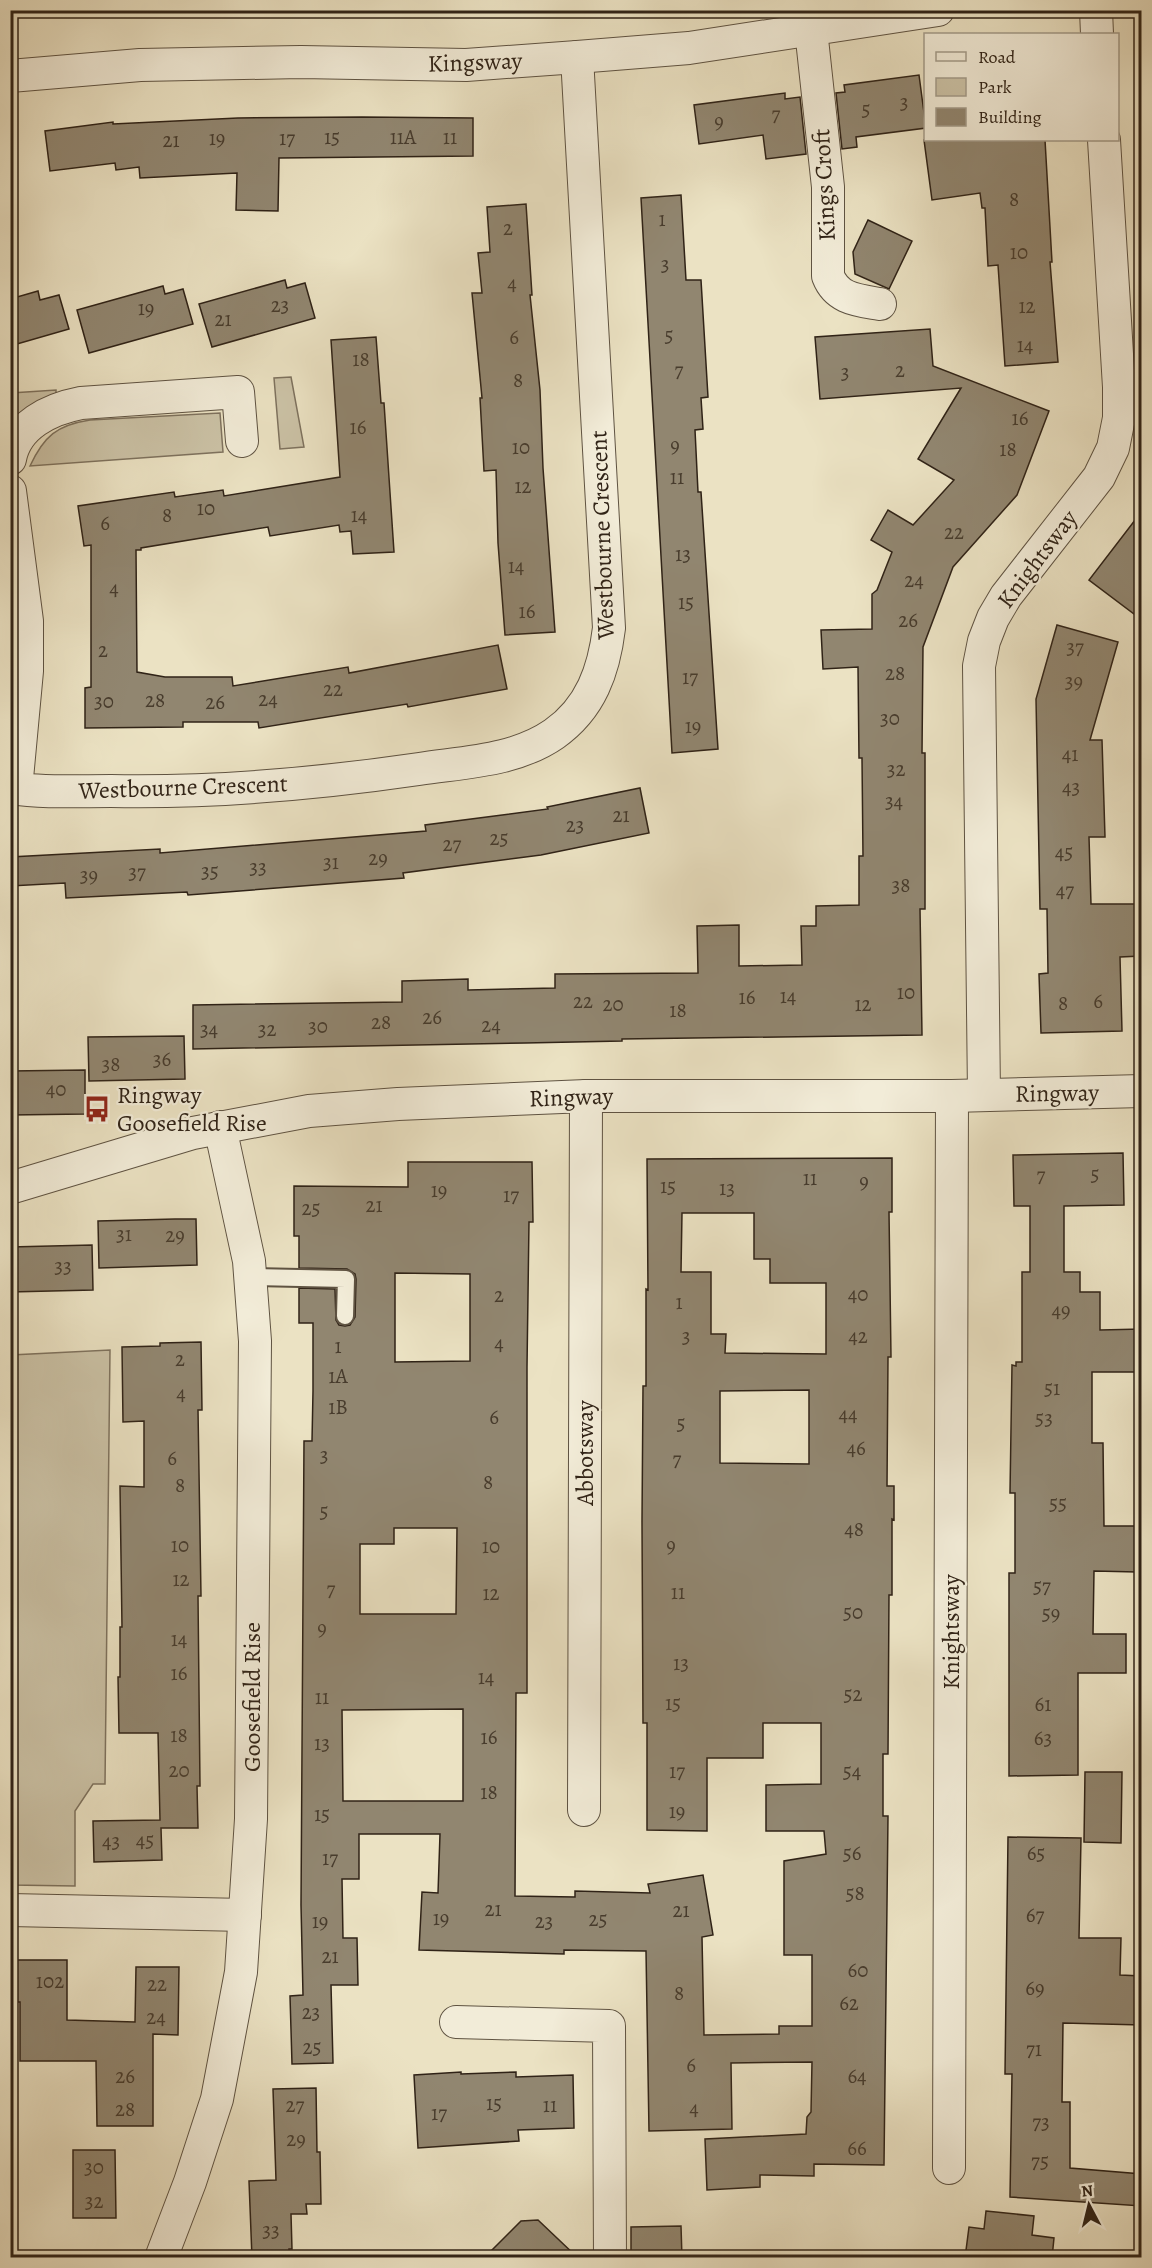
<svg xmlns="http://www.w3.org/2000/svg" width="1152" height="2268" font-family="Alegreya,serif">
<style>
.green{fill:#cbc2a6;stroke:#7e725e;stroke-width:1.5}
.building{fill:#918670;stroke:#302317;stroke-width:1.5;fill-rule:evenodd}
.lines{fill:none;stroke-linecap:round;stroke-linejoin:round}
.lane-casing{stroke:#5f5342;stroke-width:20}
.street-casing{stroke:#5f5342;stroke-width:34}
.lane{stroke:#f2ecd8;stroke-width:16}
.street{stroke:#f2ecd8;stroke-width:32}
.labels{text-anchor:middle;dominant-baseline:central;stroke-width:4.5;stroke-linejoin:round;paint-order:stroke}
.number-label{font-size:21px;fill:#483c2d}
.street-label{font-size:24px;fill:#302317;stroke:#f2ecd8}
.poi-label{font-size:24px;fill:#302317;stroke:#f2ecd8;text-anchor:start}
</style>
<rect width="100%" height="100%" fill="#ebe2c3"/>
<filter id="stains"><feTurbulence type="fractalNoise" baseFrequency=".00333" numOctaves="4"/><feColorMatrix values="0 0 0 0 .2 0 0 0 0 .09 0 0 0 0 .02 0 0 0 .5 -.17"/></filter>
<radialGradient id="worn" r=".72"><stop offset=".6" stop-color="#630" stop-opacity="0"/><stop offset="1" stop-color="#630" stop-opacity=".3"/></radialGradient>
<g class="green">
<path d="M 291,377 L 304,447 L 280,449 L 274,378 Z"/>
<path d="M 56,390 L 56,395 L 11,427 L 11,393 Z"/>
<path d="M 220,413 L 223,452 L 30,466 C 44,436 57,425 90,420 Z"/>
<path d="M 110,1350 L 105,1784 L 93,1784 L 75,1811 L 75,1886 L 11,1885 L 11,1355 Z"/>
</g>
<g class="building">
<path d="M 919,75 L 926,128 L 856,137 L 857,147 L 842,149 L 836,93 L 845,92 L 844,85 Z"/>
<path d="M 785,93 L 785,99 L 800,97 L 806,154 L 766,159 L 763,135 L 699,144 L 694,105 Z"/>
<path d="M 362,117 L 473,118 L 473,156 L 279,158 L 278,211 L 236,210 L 237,173 L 140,178 L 139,167 L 116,170 L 115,163 L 50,171 L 45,131 L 113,122 L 113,124 L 238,118 Z"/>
<path d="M 924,140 L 1045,140 L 1052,262 L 1050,262 L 1058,362 L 1005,366 L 998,265 L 988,266 L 985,208 L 982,208 L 980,193 L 932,200 Z"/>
<path d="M 681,195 L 686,280 L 701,280 L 708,397 L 701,398 L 703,429 L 695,430 L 698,492 L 701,492 L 718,749 L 672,753 L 641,198 Z"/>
<path d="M 526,204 L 532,295 L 530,295 L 540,390 L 543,468 L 555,632 L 505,635 L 498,543 L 496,470 L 484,471 L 480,398 L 482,398 L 472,293 L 482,293 L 478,253 L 490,252 L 487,207 Z"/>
<path d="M 868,220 L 912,241 L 889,289 L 855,274 L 853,252 Z"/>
<path d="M 285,280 L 287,288 L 305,283 L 315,318 L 212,347 L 199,304 Z"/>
<path d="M 163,286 L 165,294 L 183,289 L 193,324 L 89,353 L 77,310 Z"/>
<path d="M 38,291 L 40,300 L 59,295 L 69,329 L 10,346 L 10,299 Z"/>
<path d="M 930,329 L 933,366 L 1049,411 L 1017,495 L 953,567 L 923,647 L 922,753 L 925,753 L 925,909 L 920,909 L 922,1035 L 622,1039 L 622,1041 L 525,1043 L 193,1049 L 193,1005 L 402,1002 L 402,981 L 468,979 L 468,990 L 555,988 L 555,974 L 698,973 L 697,926 L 739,925 L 739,966 L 802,965 L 801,926 L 816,926 L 816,906 L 859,905 L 859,856 L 863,856 L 862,758 L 859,758 L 858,667 L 823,669 L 821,630 L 872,629 L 872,594 L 877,590 L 892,552 L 871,540 L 888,510 L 913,525 L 954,480 L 918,459 L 961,388 L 820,399 L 815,337 Z"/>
<path d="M 376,337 L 381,403 L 384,403 L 394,552 L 353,554 L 351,531 L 340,532 L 339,525 L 270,536 L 268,527 L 141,548 L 141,550 L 136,550 L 137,672 L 165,677 L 232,677 L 233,686 L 348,667 L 349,673 L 498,645 L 507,689 L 408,707 L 407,704 L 259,728 L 258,722 L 183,722 L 183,727 L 85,728 L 85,688 L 91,687 L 91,545 L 84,546 L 78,506 L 174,492 L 175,497 L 223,490 L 224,496 L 340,477 L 331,340 Z"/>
<path d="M 1142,511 L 1142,620 L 1089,580 Z"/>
<path d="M 1057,625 L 1118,642 L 1090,740 L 1102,740 L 1105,837 L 1089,837 L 1091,904 L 1138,904 L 1141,956 L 1120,957 L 1122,1031 L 1041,1033 L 1039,974 L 1048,973 L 1047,909 L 1040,909 L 1036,699 Z"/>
<path d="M 640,788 L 649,833 L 541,855 L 403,873 L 404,878 L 188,895 L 187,892 L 66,898 L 65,883 L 10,886 L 10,857 L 160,849 L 160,853 L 426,831 L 425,825 L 548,809 L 547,807 Z"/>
<path d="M 184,1036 L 185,1079 L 89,1081 L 88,1037 Z"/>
<path d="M 85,1070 L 85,1114 L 10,1115 L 10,1071 Z"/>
<path d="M 1123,1153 L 1124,1205 L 1064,1206 L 1064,1272 L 1080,1272 L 1080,1292 L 1100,1292 L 1100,1330 L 1142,1329 L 1142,1372 L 1092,1372 L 1092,1443 L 1103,1443 L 1104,1526 L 1137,1526 L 1137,1572 L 1094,1571 L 1093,1634 L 1126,1634 L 1126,1673 L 1078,1673 L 1078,1775 L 1009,1776 L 1009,1573 L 1015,1573 L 1015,1493 L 1010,1493 L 1012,1365 L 1016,1366 L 1016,1362 L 1022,1362 L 1022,1272 L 1030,1272 L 1030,1206 L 1014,1206 L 1013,1155 Z"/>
<path d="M 892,1158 L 892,1212 L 889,1212 L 891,1357 L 888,1357 L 887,1486 L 894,1486 L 894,1520 L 892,1519 L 892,1595 L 889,1595 L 888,1754 L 883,1754 L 883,1816 L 888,1816 L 884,2165 L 814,2164 L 814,2176 L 760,2175 L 760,2187 L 707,2190 L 705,2139 L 806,2134 L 807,2117 L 811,2112 L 812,2062 L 731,2063 L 732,2129 L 649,2131 L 646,1951 L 564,1950 L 564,1954 L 419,1950 L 422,1892 L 438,1893 L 440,1834 L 359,1834 L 359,1879 L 342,1879 L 343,1938 L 357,1938 L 358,1985 L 331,1985 L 333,2063 L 292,2064 L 290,1996 L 303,1995 L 301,1905 L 304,1441 L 312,1441 L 313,1391 L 313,1323 L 299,1323 L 299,1288 L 335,1289 L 336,1320 L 339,1325 L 345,1326 L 350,1325 L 355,1317 L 356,1279 L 355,1274 L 347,1269 L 299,1268 L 299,1236 L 294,1236 L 294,1186 L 408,1187 L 408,1162 L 532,1162 L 533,1222 L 529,1222 L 527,1367 L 527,1693 L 516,1693 L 515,1896 L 575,1897 L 575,1891 L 650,1893 L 648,1884 L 703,1875 L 713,1935 L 702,1937 L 704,2035 L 779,2034 L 779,2026 L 812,2026 L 812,1955 L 784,1955 L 784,1861 L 826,1854 L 824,1831 L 766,1831 L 766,1785 L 821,1784 L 821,1723 L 763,1723 L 763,1758 L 707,1758 L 707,1831 L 647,1830 L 647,1723 L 643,1723 L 642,1522 L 643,1386 L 646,1386 L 646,1289 L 648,1290 L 647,1159 ZM 682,1213 L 754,1213 L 754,1259 L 770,1259 L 770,1283 L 826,1283 L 826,1354 L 725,1353 L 726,1334 L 711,1334 L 711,1272 L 681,1272 ZM 395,1273 L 470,1274 L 470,1361 L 395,1362 ZM 809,1390 L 809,1464 L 720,1463 L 720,1391 ZM 394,1528 L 457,1528 L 456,1614 L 360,1614 L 360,1544 L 394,1544 ZM 463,1709 L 463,1801 L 343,1801 L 342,1710 Z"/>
<path d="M 175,1219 L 196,1219 L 197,1265 L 99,1268 L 98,1221 Z"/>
<path d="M 92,1245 L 93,1290 L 10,1292 L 10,1247 Z"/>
<path d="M 201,1342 L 202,1410 L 198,1410 L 201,1596 L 198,1596 L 200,1786 L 197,1786 L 198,1828 L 161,1828 L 162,1860 L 94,1862 L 93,1821 L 160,1820 L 158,1733 L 119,1733 L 118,1677 L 120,1677 L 120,1627 L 122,1627 L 120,1486 L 144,1487 L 144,1421 L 123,1422 L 122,1347 L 160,1346 L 160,1343 Z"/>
<path d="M 1085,1772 L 1122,1772 L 1121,1843 L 1084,1842 Z"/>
<path d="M 1008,1837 L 1081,1838 L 1079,1938 L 1121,1938 L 1120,1975 L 1142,1976 L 1142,2025 L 1063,2023 L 1062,2102 L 1070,2102 L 1070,2168 L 1142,2174 L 1142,2206 L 1010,2197 L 1012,2074 L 1005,2074 Z"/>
<path d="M 10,1960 L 67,1960 L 67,2020 L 135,2022 L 136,1967 L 179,1967 L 178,2035 L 153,2034 L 153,2126 L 97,2126 L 96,2061 L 20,2061 L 20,2002 L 10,2002 Z"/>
<path d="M 461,2072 L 461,2074 L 516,2072 L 516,2077 L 573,2075 L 574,2128 L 518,2130 L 519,2141 L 418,2148 L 414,2075 Z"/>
<path d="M 316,2088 L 317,2152 L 320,2152 L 321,2204 L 306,2204 L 307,2214 L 291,2214 L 292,2249 L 289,2249 L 289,2258 L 252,2258 L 249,2181 L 276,2180 L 273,2089 Z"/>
<path d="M 73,2150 L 115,2150 L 116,2218 L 73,2218 Z"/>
<path d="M 986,2211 L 1034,2216 L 1032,2235 L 1054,2238 L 1052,2258 L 965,2258 L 969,2227 L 984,2229 Z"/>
<path d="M 538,2220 L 578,2258 L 484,2258 L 521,2221 Z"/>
<path d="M 681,2226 L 682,2258 L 631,2258 L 631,2227 Z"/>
</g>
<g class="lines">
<g class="lane-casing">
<path id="lane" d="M 251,1277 L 346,1279 L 345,1316"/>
</g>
<g class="street-casing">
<g id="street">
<path d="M 1096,10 L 1097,34"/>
<path d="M 811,30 L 828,187 L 828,276 C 837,299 857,300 880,304"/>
<path d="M 10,76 L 140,65 L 301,62 L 466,65 L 577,57 L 689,48 L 938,10"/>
<path d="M 10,459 C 16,425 50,409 81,403 L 238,392 L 242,441"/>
<path d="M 10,491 L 27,621 L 27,671 L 16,789"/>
<path d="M 10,788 C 43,793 78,791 111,791 C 215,793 316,784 419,769 C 465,762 515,761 554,734 C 591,708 604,670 609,628 L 577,57"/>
<path d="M 984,1095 L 979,666 L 984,641 L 993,618 L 1006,596 L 1099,477 L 1113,448 L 1119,418 L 1119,387 L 1104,140"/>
<path d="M 10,1188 L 193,1133 L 309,1111 L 398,1104 L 586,1096 L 952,1096 L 1142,1091"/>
<path d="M 584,1810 L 586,1096"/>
<path d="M 10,1910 L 245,1915"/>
<path d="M 456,2022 L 609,2026 L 610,2258"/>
<path d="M 949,2168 L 952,1096"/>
<path d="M 161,2258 L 190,2182 L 217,2099 L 241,1972 L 251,1819 L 255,1341 L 249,1261 L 220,1127"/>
</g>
</g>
<use href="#lane" class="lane"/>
<use href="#street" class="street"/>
</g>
<defs>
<g id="bus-bare" transform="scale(2.07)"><path d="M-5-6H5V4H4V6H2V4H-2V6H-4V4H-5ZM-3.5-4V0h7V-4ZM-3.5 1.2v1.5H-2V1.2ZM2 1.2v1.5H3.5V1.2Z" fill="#8f2418" stroke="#f2ecd8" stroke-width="2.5" paint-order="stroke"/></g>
</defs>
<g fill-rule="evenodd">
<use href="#bus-bare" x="97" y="1109"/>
</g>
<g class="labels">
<g class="number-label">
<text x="904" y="102">3</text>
<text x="866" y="109">5</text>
<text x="776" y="114">7</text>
<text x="719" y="121">9</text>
<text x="332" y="137">15</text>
<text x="403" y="137">11A</text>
<text x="450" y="137">11</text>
<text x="217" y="138">19</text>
<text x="287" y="138">17</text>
<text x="171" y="140">21</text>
<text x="1014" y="199">8</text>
<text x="662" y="219">1</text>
<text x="508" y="228">2</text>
<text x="1019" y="252">10</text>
<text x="665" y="264">3</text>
<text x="512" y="283">4</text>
<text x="280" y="305">23</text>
<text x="1027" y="306">12</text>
<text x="146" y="308">19</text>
<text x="223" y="319">21</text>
<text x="669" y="335">5</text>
<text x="514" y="337">6</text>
<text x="1025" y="345">14</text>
<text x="361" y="359">18</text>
<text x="679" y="370">7</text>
<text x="900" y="370">2</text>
<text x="845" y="372">3</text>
<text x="518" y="380">8</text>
<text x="1020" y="418">16</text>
<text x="358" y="427">16</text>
<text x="675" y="445">9</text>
<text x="521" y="447">10</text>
<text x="1008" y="449">18</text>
<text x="677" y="477">11</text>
<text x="523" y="486">12</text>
<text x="206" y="508">10</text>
<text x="167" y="515">8</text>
<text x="359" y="515">14</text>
<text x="105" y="523">6</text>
<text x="954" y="532">22</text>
<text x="683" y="554">13</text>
<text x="516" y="566">14</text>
<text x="914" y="580">24</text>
<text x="114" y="588">4</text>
<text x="686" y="602">15</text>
<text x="527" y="611">16</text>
<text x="908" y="620">26</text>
<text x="1075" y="647">37</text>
<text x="103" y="650">2</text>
<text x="895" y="673">28</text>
<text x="690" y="677">17</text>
<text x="1074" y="681">39</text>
<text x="333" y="689">22</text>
<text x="268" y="699">24</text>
<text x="155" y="700">28</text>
<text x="104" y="701">30</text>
<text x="215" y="702">26</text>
<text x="890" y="718">30</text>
<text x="693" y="726">19</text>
<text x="1070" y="754">41</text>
<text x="896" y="769">32</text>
<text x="1071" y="787">43</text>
<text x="894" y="801">34</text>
<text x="621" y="815">21</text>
<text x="575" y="825">23</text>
<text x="499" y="838">25</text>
<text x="452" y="844">27</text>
<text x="1064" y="852">45</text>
<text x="378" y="858">29</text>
<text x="331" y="862">31</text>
<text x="258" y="867">33</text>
<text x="210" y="871">35</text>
<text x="137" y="872">37</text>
<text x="89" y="875">39</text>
<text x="901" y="885">38</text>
<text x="1065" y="890">47</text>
<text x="906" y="992">10</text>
<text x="788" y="996">14</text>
<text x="747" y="997">16</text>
<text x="583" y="1001">22</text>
<text x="1098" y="1001">6</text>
<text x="1063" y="1003">8</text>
<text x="613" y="1004">20</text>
<text x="863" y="1004">12</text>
<text x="678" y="1010">18</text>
<text x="432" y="1017">26</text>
<text x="381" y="1022">28</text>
<text x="491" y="1025">24</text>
<text x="318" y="1026">30</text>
<text x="209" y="1029">34</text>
<text x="267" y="1029">32</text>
<text x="162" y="1059">36</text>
<text x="111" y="1064">38</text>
<text x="56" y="1089">40</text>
<text x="1095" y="1174">5</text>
<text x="1041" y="1175">7</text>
<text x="810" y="1178">11</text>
<text x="864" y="1181">9</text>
<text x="668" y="1186">15</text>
<text x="727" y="1188">13</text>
<text x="439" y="1190">19</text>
<text x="511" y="1195">17</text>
<text x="374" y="1205">21</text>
<text x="311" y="1208">25</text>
<text x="124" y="1234">31</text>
<text x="175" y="1235">29</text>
<text x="63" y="1266">33</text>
<text x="858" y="1294">40</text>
<text x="499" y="1295">2</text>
<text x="679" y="1302">1</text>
<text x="1061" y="1310">49</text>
<text x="686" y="1336">3</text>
<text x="858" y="1336">42</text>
<text x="499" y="1343">4</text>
<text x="338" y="1346">1</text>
<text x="180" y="1359">2</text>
<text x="338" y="1376">1A</text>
<text x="1052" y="1388">51</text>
<text x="181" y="1393">4</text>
<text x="338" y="1407">1B</text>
<text x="848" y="1414">44</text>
<text x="494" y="1417">6</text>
<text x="1044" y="1418">53</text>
<text x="681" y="1423">5</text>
<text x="856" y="1448">46</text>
<text x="324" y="1455">3</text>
<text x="172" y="1458">6</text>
<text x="677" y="1459">7</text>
<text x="488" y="1482">8</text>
<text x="180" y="1485">8</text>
<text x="1058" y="1503">55</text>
<text x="324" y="1511">5</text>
<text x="854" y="1529">48</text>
<text x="180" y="1545">10</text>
<text x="671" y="1545">9</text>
<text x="491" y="1546">10</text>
<text x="181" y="1579">12</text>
<text x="1042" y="1586">57</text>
<text x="331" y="1589">7</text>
<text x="678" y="1592">11</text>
<text x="491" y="1593">12</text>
<text x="853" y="1612">50</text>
<text x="1051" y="1613">59</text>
<text x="322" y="1628">9</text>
<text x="179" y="1639">14</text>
<text x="681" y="1663">13</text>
<text x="179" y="1673">16</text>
<text x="486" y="1677">14</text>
<text x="853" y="1694">52</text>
<text x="322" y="1697">11</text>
<text x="673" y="1703">15</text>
<text x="1043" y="1704">61</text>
<text x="179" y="1735">18</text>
<text x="489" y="1737">16</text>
<text x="1043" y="1738">63</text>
<text x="322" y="1743">13</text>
<text x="179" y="1770">20</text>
<text x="677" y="1771">17</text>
<text x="852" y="1771">54</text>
<text x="489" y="1792">18</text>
<text x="677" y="1811">19</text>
<text x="322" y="1814">15</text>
<text x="145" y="1840">45</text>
<text x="111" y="1841">43</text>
<text x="852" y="1853">56</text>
<text x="1036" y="1853">65</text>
<text x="330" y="1858">17</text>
<text x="855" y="1893">58</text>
<text x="493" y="1909">21</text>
<text x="681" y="1910">21</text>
<text x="1035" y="1915">67</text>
<text x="441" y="1918">19</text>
<text x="598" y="1919">25</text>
<text x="320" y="1921">19</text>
<text x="544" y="1921">23</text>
<text x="330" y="1956">21</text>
<text x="858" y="1970">60</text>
<text x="50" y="1981">102</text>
<text x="157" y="1984">22</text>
<text x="1035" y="1988">69</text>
<text x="679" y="1993">8</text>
<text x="849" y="2003">62</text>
<text x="311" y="2012">23</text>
<text x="156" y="2017">24</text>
<text x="312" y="2047">25</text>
<text x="1034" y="2049">71</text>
<text x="691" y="2065">6</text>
<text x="125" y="2076">26</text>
<text x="857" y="2076">64</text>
<text x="494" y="2103">15</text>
<text x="295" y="2105">27</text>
<text x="550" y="2105">11</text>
<text x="694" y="2108">4</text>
<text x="125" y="2109">28</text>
<text x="439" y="2113">17</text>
<text x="1041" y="2122">73</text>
<text x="296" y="2139">29</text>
<text x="857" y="2148">66</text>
<text x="1040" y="2161">75</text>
<text x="94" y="2167">30</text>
<text x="94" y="2201">32</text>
<text x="271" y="2230">33</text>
</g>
<g class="street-label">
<text transform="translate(475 62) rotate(-2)">Kingsway</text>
<text transform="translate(824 185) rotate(-93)">Kings Croft</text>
<text transform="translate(602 535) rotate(-92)">Westbourne Crescent</text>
<text transform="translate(1037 559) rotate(-53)">Knightsway</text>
<text transform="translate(183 787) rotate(-2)">Westbourne Crescent</text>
<text transform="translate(1057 1093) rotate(-1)">Ringway</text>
<text transform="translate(571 1097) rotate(-2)">Ringway</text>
<text transform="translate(585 1453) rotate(-90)">Abbotsway</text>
<text transform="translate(951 1632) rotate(-90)">Knightsway</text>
<text transform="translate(252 1697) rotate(-90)">Goosefield Rise</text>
</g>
<g class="poi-label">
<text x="117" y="1095">Ringway<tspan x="117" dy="28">Goosefield Rise</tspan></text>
</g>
</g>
<rect width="1152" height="2268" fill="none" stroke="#ebe2c3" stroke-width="36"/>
<rect x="12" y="12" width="1128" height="2244" fill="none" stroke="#302317" stroke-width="3"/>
<rect x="18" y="18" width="1116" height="2232" fill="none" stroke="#302317" stroke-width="1.5"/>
<rect x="924" y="33" width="195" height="108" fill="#f2ecd8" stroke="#a49c8b" stroke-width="1.5"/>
<rect x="936" y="52" width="30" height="9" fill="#f2ecd8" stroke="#a49c8b" stroke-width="1.5"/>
<text x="978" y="63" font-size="18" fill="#302317">Road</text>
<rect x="936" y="78" width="30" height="18" fill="#cbc2a6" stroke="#a49c8b" stroke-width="1.5"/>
<text x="978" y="93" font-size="18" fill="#302317">Park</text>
<rect x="936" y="108" width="30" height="18" fill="#918670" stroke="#a49c8b" stroke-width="1.5"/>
<text x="978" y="123" font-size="18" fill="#302317">Building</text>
<g transform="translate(1089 2205) rotate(353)" stroke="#f2ecd8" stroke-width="4.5" paint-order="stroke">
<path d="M0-4.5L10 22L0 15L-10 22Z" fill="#302317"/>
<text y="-9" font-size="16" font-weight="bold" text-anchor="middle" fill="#302317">N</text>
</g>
<rect width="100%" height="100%" filter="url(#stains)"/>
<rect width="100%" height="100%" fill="url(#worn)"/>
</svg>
